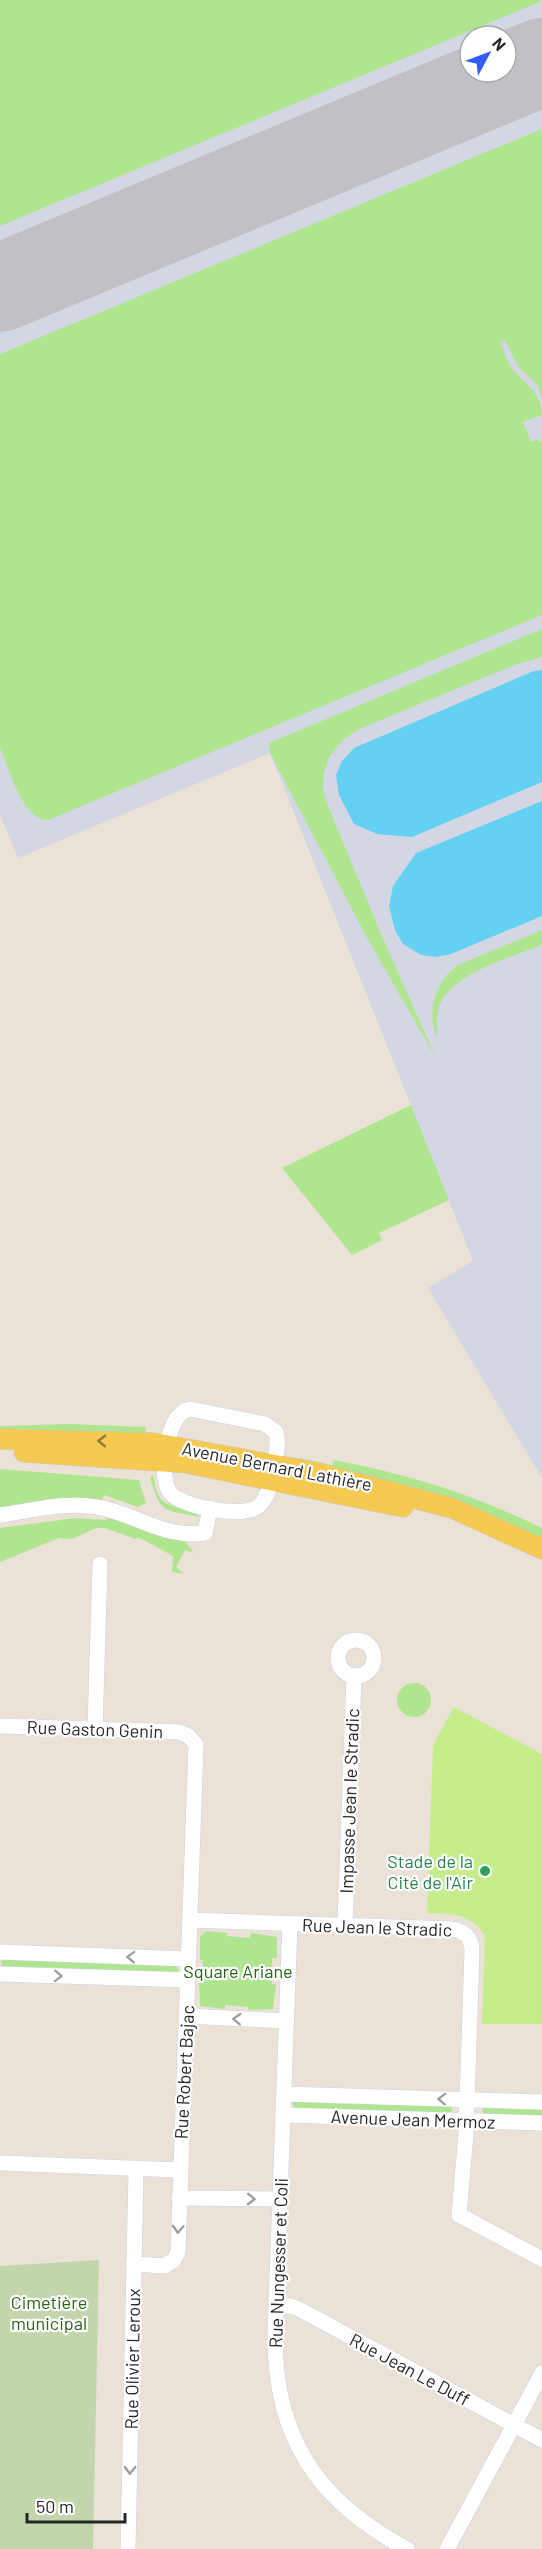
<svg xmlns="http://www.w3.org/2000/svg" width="542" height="2549" font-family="Barlow,sans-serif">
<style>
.airport{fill:#d3d6e3;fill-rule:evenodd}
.green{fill:#b0e590}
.cemetery{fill:#c2d5ad}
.pitch{fill:#c6ed8b}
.water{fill:#64d1f3}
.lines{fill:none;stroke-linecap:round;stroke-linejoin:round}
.runway{stroke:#c2c0c4;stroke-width:88}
.minor-casing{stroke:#ccd1e1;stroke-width:16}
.major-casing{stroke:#c7c7c7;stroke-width:21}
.minor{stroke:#fff;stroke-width:15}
.major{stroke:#f6ca51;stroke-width:20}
.oneway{stroke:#8e783c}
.oneway2{stroke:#9e9e9e}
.leisure-dot{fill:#2e9e5b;stroke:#fff;stroke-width:2}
.labels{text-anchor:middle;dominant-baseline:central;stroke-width:4.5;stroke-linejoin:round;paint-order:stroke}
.street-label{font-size:18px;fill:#272727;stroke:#fff}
.leisure-label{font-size:18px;fill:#27864d;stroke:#fff;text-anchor:end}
.park-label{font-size:18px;fill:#296516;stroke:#fff}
</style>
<rect width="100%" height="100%" fill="#ebe2d7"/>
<path class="airport" d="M 0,0 L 542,0 L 542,1478 L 428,1288 L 473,1261 L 270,753 L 18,858 L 0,815 ZM 470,36 L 506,36 L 506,72 L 470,72 Z"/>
<g class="green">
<path d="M 0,0 L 542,0 L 542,1 L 0,226 Z"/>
<path d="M 542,129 L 542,397 L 536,383 L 519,368 L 505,340 L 500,342 C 504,350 507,361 512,368 C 524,384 542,392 542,415 L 523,422 L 531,442 L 540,439 L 542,443 L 542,615 L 48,820 C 22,820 9,768 0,748 L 0,354 Z"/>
<path d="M 542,629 L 542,657 L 514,665 L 359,729 L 343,740 L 329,757 L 324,773 L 323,789 L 328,806 L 381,934 L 436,1058 L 367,938 L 270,753 L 269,743 Z"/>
<path d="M 542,930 L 542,945 C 511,958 451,973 439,1007 C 435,1018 438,1029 437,1038 C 426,1012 435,981 458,965 Z"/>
<path d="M 411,1105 L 449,1200 L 379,1233 L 382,1240 L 352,1255 L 282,1168 Z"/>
<path d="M 68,1424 L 146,1427 L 145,1437 L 0,1434 L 0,1426 Z"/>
<path d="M 299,1458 L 332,1465 L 334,1460 C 407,1474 475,1495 542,1528 L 542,1544 L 394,1483 L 298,1462 Z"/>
<path d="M 0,1469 L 139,1480 L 146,1503 L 138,1507 L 104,1495 L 102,1502 L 0,1509 Z"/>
<path d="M 153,1475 C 156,1483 155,1492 160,1498 C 170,1511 192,1505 199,1517 C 161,1509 162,1514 150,1478 Z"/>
<path d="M 108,1517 L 185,1541 L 194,1553 L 185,1550 L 176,1567 L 184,1574 L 172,1572 L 173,1556 L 138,1537 L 136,1539 L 104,1528 L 96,1528 L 72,1539 L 59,1538 L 0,1562 L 0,1528 L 76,1518 L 106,1520 Z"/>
<circle cx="414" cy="1700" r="17"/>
<path d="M 207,1931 L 227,1933 L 227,1936 L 250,1938 L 251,1933 L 277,1937 L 277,1958 L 272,1958 L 272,1984 L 276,1984 L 273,2009 L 248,2010 L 248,2007 L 225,2005 L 225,2009 L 200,2006 L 199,1981 L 202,1981 L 203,1960 L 200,1960 L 200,1936 Z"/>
<path d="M 1,1959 L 175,1966 L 179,1969 L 177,1972 L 2,1968 Z"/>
<path d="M 292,2101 L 449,2104 L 452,2108 L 451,2113 L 294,2108 Z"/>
<path d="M 483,2106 L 542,2107 L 542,2118 L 483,2115 Z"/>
</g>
<path class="cemetery" d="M 99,2260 L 93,2549 L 0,2549 L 0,2266 Z"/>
<path class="pitch" d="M 454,1707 L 542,1754 L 542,2024 L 482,2024 L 485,1936 C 472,1913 451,1914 427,1913 L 433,1745 Z"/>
<g class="water">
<path d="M 542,670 L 542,782 L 412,837 L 377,834 L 354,824 L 339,795 L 336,775 L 342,761 L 354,748 L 534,671 Z"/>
<path d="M 542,801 L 542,916 L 451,954 L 436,957 L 421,955 L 403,944 L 395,930 L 389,906 L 393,886 L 416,853 Z"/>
</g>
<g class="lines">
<path class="runway" d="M 0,288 L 542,62"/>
<g class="minor-casing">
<g id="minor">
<path d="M 190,1409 L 265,1424 L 276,1432 C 280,1443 275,1457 273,1468 C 270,1481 269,1497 259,1506 C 244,1519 178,1507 169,1491 C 161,1477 166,1456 168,1441 C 171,1428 176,1412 190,1409 Z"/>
<path d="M 0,1515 C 31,1511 66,1501 97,1507 C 134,1513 165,1539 205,1533 L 210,1508"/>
<circle cx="356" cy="1658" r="18"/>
<path d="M 0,1726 L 179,1732 L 189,1736 L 196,1745 L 178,2252 L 174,2260 L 164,2266 L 134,2264"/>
<path d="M 95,1729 L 100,1564"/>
<path d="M 190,1920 L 452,1929 C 465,1931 471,1938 472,1950 L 466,2133 L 459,2215 L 542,2259"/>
<path d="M 290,1924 L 275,2333 C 274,2437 317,2501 407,2549"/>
<path d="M 345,1925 L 354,1676"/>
<path d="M 0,1952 L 189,1959"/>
<path d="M 0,1974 L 188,1980"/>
<path d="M 186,2016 L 287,2021"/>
<path d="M 285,2094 L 542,2102"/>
<path d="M 285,2115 L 542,2123"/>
<path d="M 0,2163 L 179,2170"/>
<path d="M 179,2198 L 280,2199"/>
<path d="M 277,2303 L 297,2308 L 542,2440"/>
<path d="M 128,2549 L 136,2170"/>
<path d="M 447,2549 L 542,2373"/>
</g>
</g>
<g class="major-casing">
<g id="major">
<path d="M 0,1439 L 154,1443 L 314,1472 L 452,1508 L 542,1549"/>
<path d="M 24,1452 L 186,1463 L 403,1507"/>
</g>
</g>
<use href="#minor" class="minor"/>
<use href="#major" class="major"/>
</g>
<defs><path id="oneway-chevron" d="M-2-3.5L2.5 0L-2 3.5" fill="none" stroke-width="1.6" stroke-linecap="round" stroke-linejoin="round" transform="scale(1.5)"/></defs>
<use class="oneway" href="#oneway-chevron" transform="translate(102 1441) rotate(-179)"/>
<g class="oneway2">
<use href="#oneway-chevron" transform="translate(131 1957) rotate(-178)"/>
<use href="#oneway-chevron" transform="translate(58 1976) rotate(2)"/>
<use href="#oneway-chevron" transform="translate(237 2019) rotate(-177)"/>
<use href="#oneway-chevron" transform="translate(442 2099) rotate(-178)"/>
<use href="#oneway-chevron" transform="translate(251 2199) rotate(1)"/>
<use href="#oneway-chevron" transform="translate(178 2229) rotate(92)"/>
<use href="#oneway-chevron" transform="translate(130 2470) rotate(91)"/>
</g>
<circle class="leisure-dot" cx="485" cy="1871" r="6"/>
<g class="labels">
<g class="street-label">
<text transform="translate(277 1466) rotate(11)">Avenue Bernard Lathière</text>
<text transform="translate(95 1729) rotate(2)">Rue Gaston Genin</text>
<text transform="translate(349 1801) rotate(-88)">Impasse Jean le Stradic</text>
<text transform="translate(377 1927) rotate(2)">Rue Jean le Stradic</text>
<text transform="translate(184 2072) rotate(-87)">Rue Robert Bajac</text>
<text transform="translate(413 2119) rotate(2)">Avenue Jean Mermoz</text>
<text transform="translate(278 2263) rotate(-88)">Rue Nungesser et Coli</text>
<text transform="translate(132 2359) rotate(-89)">Rue Olivier Leroux</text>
<text transform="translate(410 2369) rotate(28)">Rue Jean Le Duff</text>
</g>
<g class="leisure-label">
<text x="473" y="1861">Stade de la<tspan x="473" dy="21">Cité de l'Air</tspan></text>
</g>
<g class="park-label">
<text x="238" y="1971">Square Ariane</text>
<text x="49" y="2302">Cimetière<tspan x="49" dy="21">municipal</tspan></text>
</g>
</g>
<g transform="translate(488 54) rotate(49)"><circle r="28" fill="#ffffff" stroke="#a9a9a9" stroke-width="1.5"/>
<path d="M0-4.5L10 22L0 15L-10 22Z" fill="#305dff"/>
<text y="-9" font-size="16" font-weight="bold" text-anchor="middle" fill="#272727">N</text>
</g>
<path d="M27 2513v9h98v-9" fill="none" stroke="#272727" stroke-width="3"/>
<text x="36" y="2513" font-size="18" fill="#272727" stroke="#ffffff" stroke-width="4.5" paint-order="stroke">50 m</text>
</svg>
